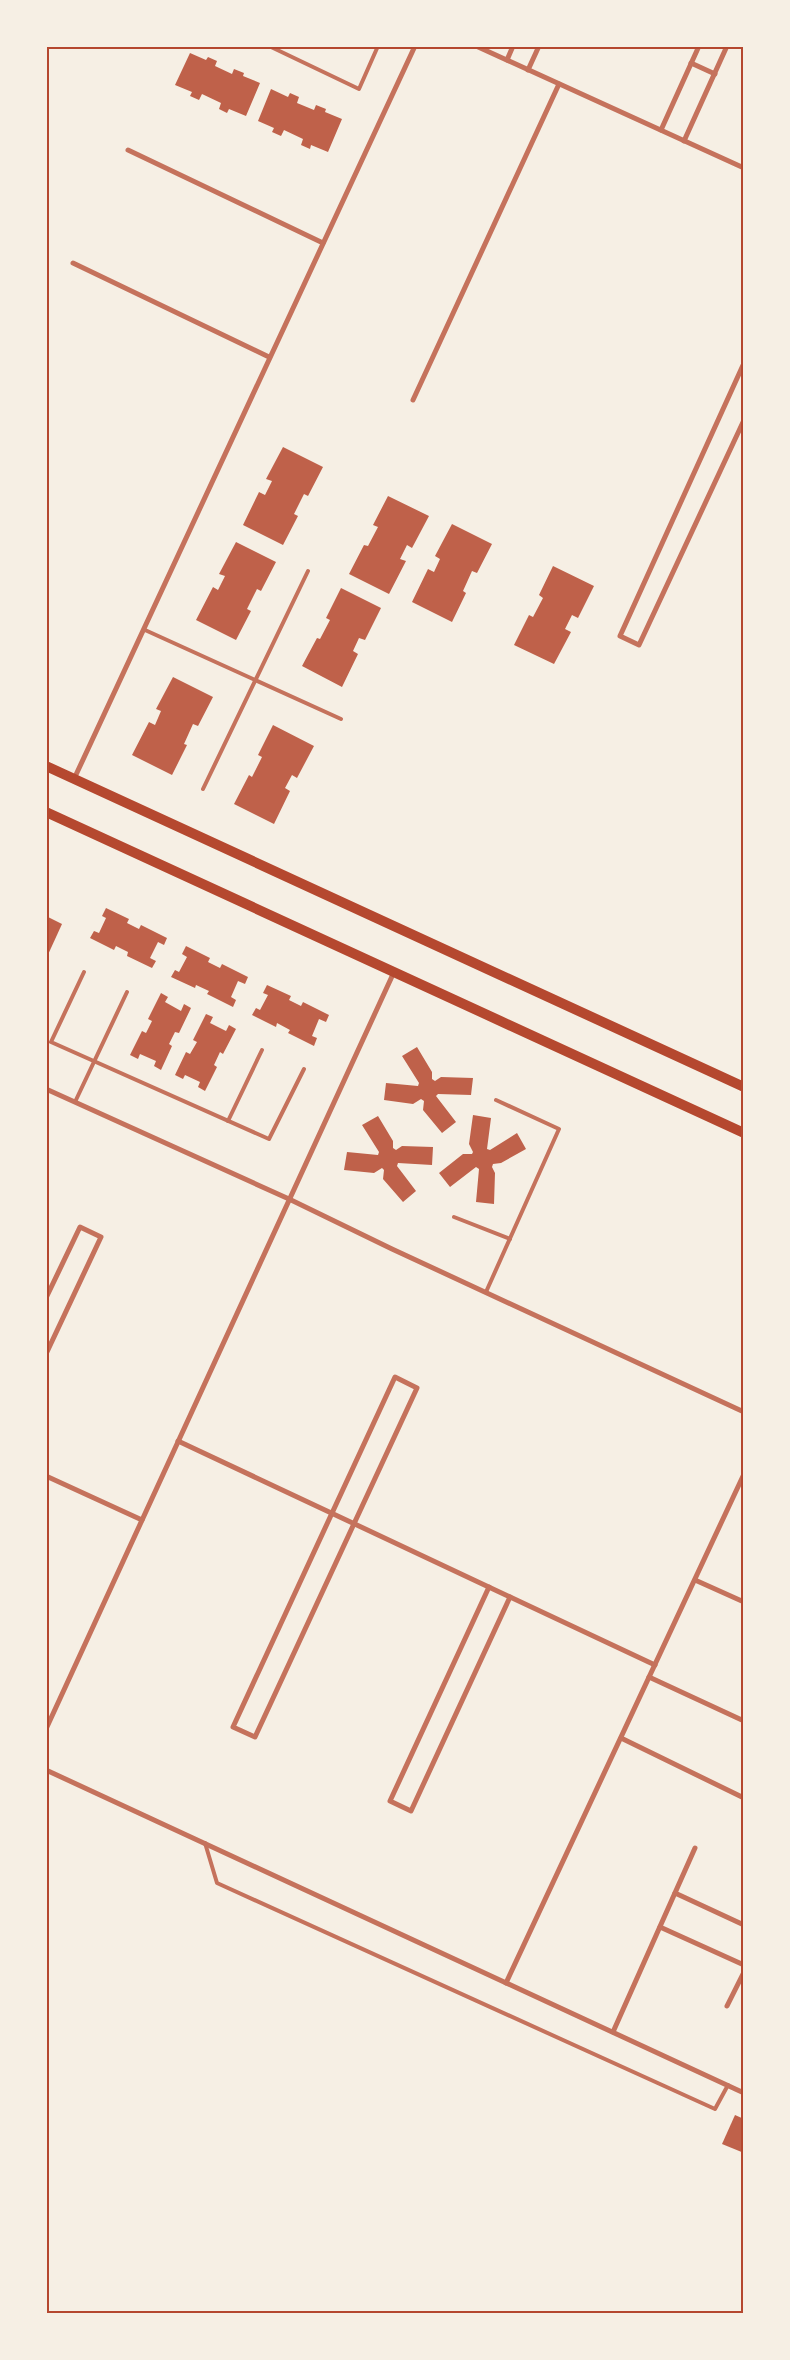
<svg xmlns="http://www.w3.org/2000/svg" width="790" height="2360" font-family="'DejaVu Sans',sans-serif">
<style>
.building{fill:#bf614a}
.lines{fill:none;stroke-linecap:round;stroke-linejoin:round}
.service{stroke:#c5725c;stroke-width:4}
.minor{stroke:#c5725c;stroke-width:5}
.secondary{stroke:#b5482f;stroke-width:10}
.neatline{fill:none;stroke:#b5482f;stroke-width:2}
</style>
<rect width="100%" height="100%" fill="#f6efe4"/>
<g class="building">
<path d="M 190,53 L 206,60 L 208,57 L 217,61 L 215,66 L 232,74 L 234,69 L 244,73 L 243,76 L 260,83 L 246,116 L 229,109 L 227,113 L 219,109 L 221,103 L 202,94 L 199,100 L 190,96 L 192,92 L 175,85 Z"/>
<path d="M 271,89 L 288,97 L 290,93 L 299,97 L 297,103 L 314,110 L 316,105 L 326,109 L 325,112 L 342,119 L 328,152 L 311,145 L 310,149 L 301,145 L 303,139 L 284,130 L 281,136 L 272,132 L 274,128 L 258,121 Z"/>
<path d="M 283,447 L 323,467 L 308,496 L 304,494 L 294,514 L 298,516 L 283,545 L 243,525 L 259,492 L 265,495 L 272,481 L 266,479 Z"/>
<path d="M 388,496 L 429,516 L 412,548 L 407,545 L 400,559 L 406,561 L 389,594 L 349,574 L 364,545 L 368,546 L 378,527 L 373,525 Z"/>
<path d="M 452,524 L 492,544 L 477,573 L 472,571 L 463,591 L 466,593 L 452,622 L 412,602 L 428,569 L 434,572 L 440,559 L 435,556 Z"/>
<path d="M 236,542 L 276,562 L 261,591 L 257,589 L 247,609 L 251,611 L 236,640 L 196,620 L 213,587 L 218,590 L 225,576 L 219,574 Z"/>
<path d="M 553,566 L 594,586 L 578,618 L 572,615 L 565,629 L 571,632 L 554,664 L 514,645 L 529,615 L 533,617 L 543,598 L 539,595 Z"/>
<path d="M 341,588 L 381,608 L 365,640 L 359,638 L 353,651 L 358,654 L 342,687 L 302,666 L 317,638 L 320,639 L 330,620 L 326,618 Z"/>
<path d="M 173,677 L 213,697 L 198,726 L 193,724 L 184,744 L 187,745 L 172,775 L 132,755 L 149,722 L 155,725 L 161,711 L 156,709 Z"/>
<path d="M 273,725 L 314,746 L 297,778 L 292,775 L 285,788 L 290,791 L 274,824 L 234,804 L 249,775 L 252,777 L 262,757 L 258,755 Z"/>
<path d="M 106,908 L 129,919 L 127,923 L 139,929 L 141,925 L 167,938 L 164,945 L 158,942 L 150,958 L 156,961 L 152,968 L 127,956 L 128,952 L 116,946 L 114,950 L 90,938 L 94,931 L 99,933 L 106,918 L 102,916 Z"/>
<path d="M 46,916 L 62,924 L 46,959 Z"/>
<path d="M 186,946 L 210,958 L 208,962 L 220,968 L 222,964 L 248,977 L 245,984 L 238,981 L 231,997 L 236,1000 L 233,1007 L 207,994 L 209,991 L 196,985 L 195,988 L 171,977 L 175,970 L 179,972 L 187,957 L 182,954 Z"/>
<path d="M 267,985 L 291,996 L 289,1000 L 301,1006 L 303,1002 L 329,1015 L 326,1022 L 319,1019 L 312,1036 L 317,1038 L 314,1046 L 288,1033 L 290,1030 L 277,1023 L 276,1027 L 252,1015 L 256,1008 L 260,1010 L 268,995 L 263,993 Z"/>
<path d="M 161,993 L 168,997 L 165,1002 L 181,1011 L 184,1004 L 191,1008 L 179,1033 L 175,1032 L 169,1044 L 172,1046 L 161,1070 L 154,1066 L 156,1061 L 140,1054 L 138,1059 L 130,1055 L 142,1031 L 146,1033 L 152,1021 L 148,1019 Z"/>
<path d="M 206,1014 L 213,1017 L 210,1023 L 226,1031 L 229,1025 L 236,1029 L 223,1054 L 220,1052 L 214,1065 L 217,1067 L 205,1091 L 198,1087 L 200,1082 L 185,1075 L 183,1079 L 175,1075 L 186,1052 L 190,1054 L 197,1042 L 193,1040 Z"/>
<path d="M 417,1047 L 432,1072 L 432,1079 L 435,1081 L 441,1077 L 473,1078 L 471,1095 L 438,1094 L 436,1096 L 456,1122 L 442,1133 L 423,1110 L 424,1101 L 421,1099 L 413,1104 L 384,1100 L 386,1083 L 418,1086 L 419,1083 L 402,1056 Z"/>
<path d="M 473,1115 L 491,1118 L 487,1149 L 490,1150 L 517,1133 L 526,1149 L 501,1163 L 493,1164 L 492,1167 L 495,1173 L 494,1204 L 476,1202 L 479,1169 L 476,1167 L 450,1187 L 439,1173 L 463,1154 L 472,1154 L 473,1152 L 469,1144 Z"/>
<path d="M 378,1116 L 393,1141 L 393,1148 L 396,1150 L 402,1146 L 433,1147 L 432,1165 L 398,1163 L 397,1166 L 416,1191 L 403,1202 L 383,1179 L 384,1170 L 382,1168 L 374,1173 L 344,1170 L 347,1152 L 378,1155 L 379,1152 L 362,1125 Z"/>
<path d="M 735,2115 L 744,2119 L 744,2153 L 722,2144 Z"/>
</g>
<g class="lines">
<g class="service">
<path d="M 269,46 L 359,89 L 378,46"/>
<path d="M 145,630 L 341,719"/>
<path d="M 203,789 L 308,571"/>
<path d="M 84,972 L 51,1042 L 269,1139 L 304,1069"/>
<path d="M 75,1102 L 127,992"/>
<path d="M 228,1121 L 262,1050"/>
<path d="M 454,1217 L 510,1239"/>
<path d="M 486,1292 L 559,1129 L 496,1100"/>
<path d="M 205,1843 L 217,1883 L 715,2109 L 728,2085"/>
</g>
<g class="minor">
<path d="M 476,46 L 744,168"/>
<path d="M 507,60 L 513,46"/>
<path d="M 691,63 L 715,74"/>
<path d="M 528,70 L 539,46"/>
<path d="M 661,130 L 699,46"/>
<path d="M 684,141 L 727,46"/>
<path d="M 128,150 L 323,243"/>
<path d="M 73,263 L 269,357"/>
<path d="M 744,363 L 620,636 L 639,645 L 744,420"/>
<path d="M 413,400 L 559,84"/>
<path d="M 74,779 L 415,46"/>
<path d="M 46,1089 L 289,1199 L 392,1249 L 744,1412"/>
<path d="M 46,1298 L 80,1227 L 101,1237 L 46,1354"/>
<path d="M 395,1377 L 417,1388 L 255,1737 L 233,1727 Z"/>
<path d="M 178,1441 L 655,1665"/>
<path d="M 46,1476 L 142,1520"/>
<path d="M 695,1580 L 744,1602"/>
<path d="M 489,1587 L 390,1801 L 411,1811 L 510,1597"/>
<path d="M 649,1677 L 744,1721"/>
<path d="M 46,1729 L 394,972"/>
<path d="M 621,1738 L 744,1798"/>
<path d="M 46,1770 L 744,2093"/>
<path d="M 675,1893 L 744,1925"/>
<path d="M 660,1927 L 744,1965"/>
<path d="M 506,1983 L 744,1474"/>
<path d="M 727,2006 L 744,1972"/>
<path d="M 613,2032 L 695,1848"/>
</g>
<g class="secondary">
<path d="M 46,766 L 744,1087"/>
<path d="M 46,812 L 744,1133"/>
</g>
</g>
<rect width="790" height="2360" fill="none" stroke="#f6efe4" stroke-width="95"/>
<rect x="48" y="48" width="694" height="2264" class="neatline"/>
</svg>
